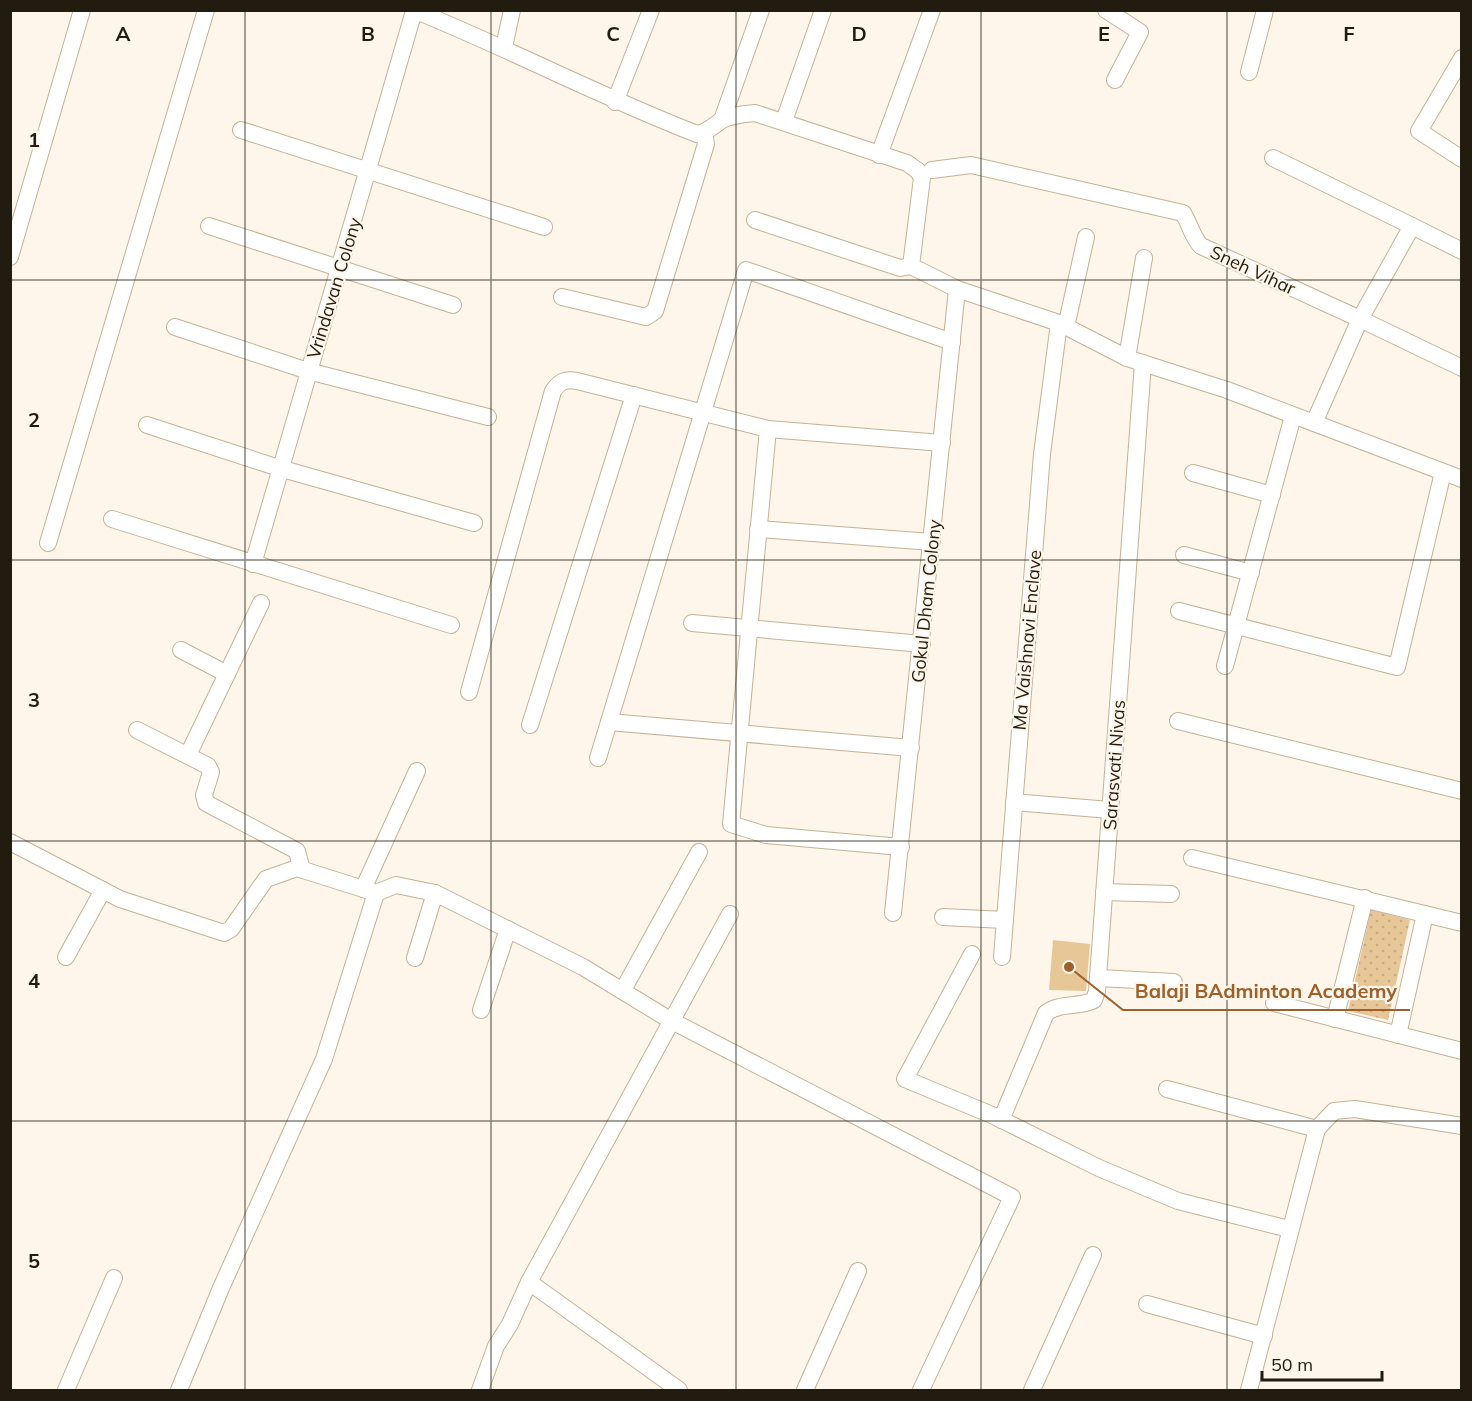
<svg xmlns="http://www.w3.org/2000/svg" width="1472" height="1401" font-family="Mulish,sans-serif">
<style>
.park{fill:url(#park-dots)}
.pitch{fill:#e7c798}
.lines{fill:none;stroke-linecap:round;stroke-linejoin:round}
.minor-casing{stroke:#c5b195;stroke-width:18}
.minor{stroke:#fff;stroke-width:16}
.grid{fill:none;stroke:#221b10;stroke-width:1.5;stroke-opacity:0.55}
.labels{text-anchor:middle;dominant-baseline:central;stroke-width:4.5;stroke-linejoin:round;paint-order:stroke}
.street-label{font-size:18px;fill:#221b10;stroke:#fef6ea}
.grid-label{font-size:20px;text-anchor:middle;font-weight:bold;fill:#221b10;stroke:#fef6ea;stroke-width:4.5;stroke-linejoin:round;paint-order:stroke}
.leader{fill:none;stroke:#9f5f28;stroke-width:2}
.callout-dot{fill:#9f5f28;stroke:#fef6ea;stroke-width:2}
.callout-label{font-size:20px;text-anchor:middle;font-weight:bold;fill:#9f5f28;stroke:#fef6ea;stroke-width:4.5;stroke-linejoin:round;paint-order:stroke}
</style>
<defs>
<pattern id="park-dots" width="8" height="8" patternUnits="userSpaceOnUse" patternTransform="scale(1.5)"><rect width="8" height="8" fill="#e7c798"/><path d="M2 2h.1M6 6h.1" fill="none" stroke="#c6aa82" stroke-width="1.8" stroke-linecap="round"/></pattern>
</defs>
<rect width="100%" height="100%" fill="#fef6ea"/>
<path class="park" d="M 1371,910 L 1410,920 L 1388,1020 L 1348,1011 Z"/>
<path class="pitch" d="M 1053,940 L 1090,944 L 1086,991 L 1049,990 Z"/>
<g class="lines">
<g class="minor-casing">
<g id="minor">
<path d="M 414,10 C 510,49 601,97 697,134 C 708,132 713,126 722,120 C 731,115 745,114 755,113 L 907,163 L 918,171 L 922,178 L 911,266 L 957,289 L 1059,323 L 1127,358 L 1227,390 L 1462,479"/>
<path d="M 1106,10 L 1140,32 L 1115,80"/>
<path d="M 504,47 L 512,10"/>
<path d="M 1462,58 L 1419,131 L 1462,159"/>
<path d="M 1249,72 L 1265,10"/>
<path d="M 615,102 L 651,10"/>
<path d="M 722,120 L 761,10"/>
<path d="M 784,121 L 823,10"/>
<path d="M 241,130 L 544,227"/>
<path d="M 879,155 L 932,10"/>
<path d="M 1273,158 L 1412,226"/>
<path d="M 932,170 L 971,165 L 1183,213 C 1190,224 1192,237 1201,246 L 1360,319 L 1412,226 L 1462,251"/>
<path d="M 755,220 L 900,268 L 911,266"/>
<path d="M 209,226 L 453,305"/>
<path d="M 10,257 L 82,10"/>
<path d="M 562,297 L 646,317 L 655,311 L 706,144 L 704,133"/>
<path d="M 175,327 L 308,371 L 488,417"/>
<path d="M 1066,327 L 1086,237"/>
<path d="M 1127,358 L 1144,258"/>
<path d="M 1314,423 L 1360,319 L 1462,368"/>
<path d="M 147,425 L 279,468 L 474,523"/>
<path d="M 768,429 L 731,824 L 766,835 L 901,847"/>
<path d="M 1193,473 L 1272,495"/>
<path d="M 112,519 L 451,625"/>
<path d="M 758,529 L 932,542"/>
<path d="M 48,543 L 206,10"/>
<path d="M 1184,555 L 1251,573"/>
<path d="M 253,564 L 414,11"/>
<path d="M 1179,611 L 1397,667 L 1443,472"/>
<path d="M 692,623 L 922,644"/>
<path d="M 181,650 L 227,674"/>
<path d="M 1225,666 L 1293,416"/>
<path d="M 469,692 L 553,391 C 560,381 565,379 577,381 L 768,429 L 942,443"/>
<path d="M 1178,721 L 1462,791"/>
<path d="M 609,722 L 911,748"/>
<path d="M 530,725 L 634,395"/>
<path d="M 137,730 L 208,766 L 211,772 L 204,795 L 206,803 L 297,851 L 301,867"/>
<path d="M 188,755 L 261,603"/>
<path d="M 598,758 L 746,270 L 952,342"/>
<path d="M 1014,802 L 1110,810"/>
<path d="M 10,842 L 120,899 L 224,933 L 231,929 L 266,879 L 297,868 L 376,893 L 396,885 L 435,893 L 583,967 L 670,1020 L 1012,1197 L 921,1390"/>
<path d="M 1192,858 L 1462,923"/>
<path d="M 363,889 L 417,771"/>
<path d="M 1104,892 L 1171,894"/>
<path d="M 893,913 L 957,289"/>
<path d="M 943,917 L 1005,920"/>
<path d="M 972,954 L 905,1079 L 992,1115 L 1099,1168 L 1178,1201 L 1289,1229"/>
<path d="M 66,957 L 103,890"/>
<path d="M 1002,957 L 1042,454 L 1059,323"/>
<path d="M 415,958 L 435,893"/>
<path d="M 1099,978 L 1174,982"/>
<path d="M 623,990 L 699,852"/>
<path d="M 1274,1003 L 1462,1051"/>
<path d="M 481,1010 L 508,929"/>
<path d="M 1335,1019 L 1365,898"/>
<path d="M 1398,1035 L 1425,914"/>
<path d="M 1167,1089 L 1317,1129"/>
<path d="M 1001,1120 L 1046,1013 C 1060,1002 1079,1008 1094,1000 L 1097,991 L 1143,363"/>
<path d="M 529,1282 L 679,1390"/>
<path d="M 1147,1304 L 1264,1336"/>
<path d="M 66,1390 L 114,1278"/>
<path d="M 179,1390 L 221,1288 L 324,1059 L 376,893"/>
<path d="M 480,1390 L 496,1346 L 510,1324 L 529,1282 L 730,914"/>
<path d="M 805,1390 L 858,1271"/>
<path d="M 1032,1390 L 1093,1255"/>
<path d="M 1249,1390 L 1317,1129 L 1334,1111 L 1355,1109 L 1462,1126"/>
</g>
</g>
<use href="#minor" class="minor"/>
</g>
<path class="grid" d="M 245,10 L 245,1390M 491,10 L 491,1390M 736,10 L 736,1390M 981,10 L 981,1390M 1227,10 L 1227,1390M 10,280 L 1462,280M 10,560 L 1462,560M 10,841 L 1462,841M 10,1121 L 1462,1121"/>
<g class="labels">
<g class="street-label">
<text transform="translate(1253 270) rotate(25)">Sneh Vihar</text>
<text transform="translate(334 288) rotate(-73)">Vrindavan Colony</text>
<text transform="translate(926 601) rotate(-84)">Gokul Dham Colony</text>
<text transform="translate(1027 640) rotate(-85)">Ma Vaishnavi Enclave</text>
<text transform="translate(1114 765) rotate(-86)">Sarasvati Nivas</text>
</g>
</g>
<g class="grid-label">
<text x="123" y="41">A</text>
<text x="368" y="41">B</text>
<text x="613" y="41">C</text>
<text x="859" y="41">D</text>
<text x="1104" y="41">E</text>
<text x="1349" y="41">F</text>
<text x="34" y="147">1</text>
<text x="34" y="427">2</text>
<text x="34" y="707">3</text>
<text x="34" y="988">4</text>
<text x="34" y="1268">5</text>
</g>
<path class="leader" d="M1069 967L1123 1010H1410"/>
<circle class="callout-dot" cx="1069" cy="967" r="6"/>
<g class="callout-label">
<text x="1266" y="998">Balaji BAdminton Academy</text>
</g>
<rect width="1472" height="1401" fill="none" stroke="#221b10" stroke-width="24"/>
<path d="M1262 1371v9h120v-9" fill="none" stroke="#221b10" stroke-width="3"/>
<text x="1271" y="1371" font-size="18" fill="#221b10" stroke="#fef6ea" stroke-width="4.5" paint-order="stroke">50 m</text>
</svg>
